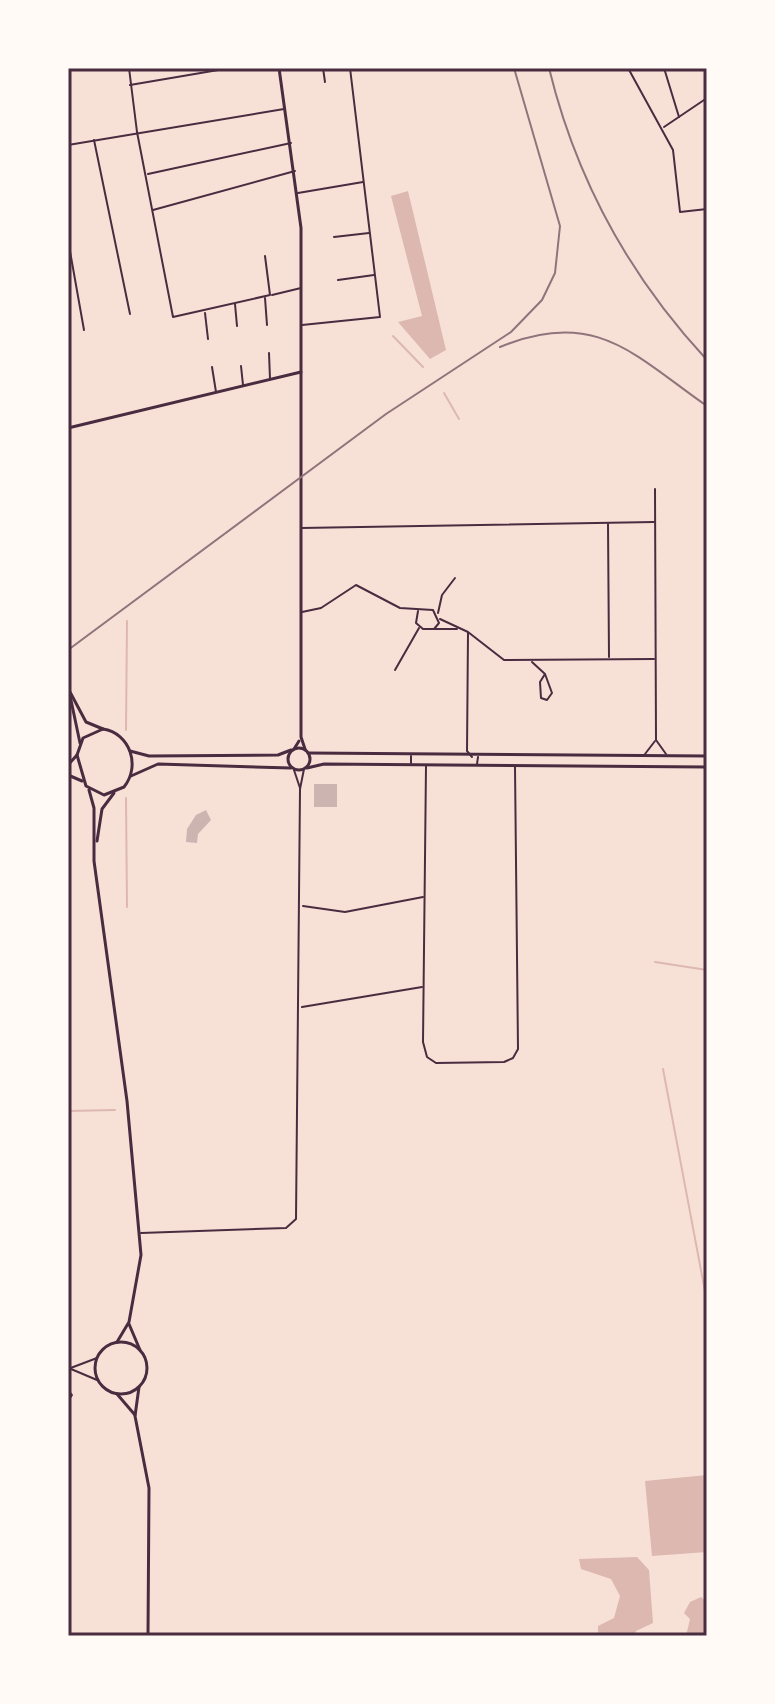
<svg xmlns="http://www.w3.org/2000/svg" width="775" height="1704" font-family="'IBM Plex Sans',sans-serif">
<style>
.water{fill:#dcb8b0}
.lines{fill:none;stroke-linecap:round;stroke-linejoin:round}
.stream{stroke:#dcb8b0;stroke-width:2}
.building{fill:#ccb4b1}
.pedestrian{stroke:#4a2c40;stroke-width:2}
.minor{stroke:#4a2c40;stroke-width:2}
.tertiary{stroke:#4a2c40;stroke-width:3}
.secondary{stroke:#4a2c40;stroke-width:3}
.rail{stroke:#8f747c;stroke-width:2}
.neatline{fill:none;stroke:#4a2c40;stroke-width:3}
</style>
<rect width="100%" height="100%" fill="#f7e1d7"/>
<g class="water">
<path d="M 408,191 L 446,350 L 430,359 L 398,322 L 422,316 L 391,196 Z"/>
<path d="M 707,1475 L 707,1552 L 652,1556 L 645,1481 Z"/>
<path d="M 637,1557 L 649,1570 L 653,1623 L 636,1631 L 634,1636 L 598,1636 L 598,1626 L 614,1618 L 620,1596 L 611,1579 L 581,1569 L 579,1559 Z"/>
<path d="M 701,1597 L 707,1602 L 707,1636 L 686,1636 L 690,1619 L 684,1613 L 690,1602 Z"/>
</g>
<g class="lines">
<g class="stream">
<path d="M 393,336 L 423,367"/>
<path d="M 444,393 L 459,419"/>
<path d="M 126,730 L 127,621"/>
<path d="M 126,798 L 127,907"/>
<path d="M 655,962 L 707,970"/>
<path d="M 663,1069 L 707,1302"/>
<path d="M 68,1111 L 115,1110"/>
</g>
</g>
<g class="building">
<rect x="314" y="784" width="23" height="23"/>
<path d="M 206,810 L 211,820 L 198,834 L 197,843 L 186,842 L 187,829 L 196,815 Z"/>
</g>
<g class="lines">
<g class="pedestrian">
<path d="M 411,763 L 411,756"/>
<path d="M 477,764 L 478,757"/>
</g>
<g class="minor">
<path d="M 129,68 L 137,132 L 173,317 L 270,295 L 265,256"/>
<path d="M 323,68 L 325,82"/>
<path d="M 628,68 L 673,150 L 680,212 L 707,209"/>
<path d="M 664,68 L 679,117"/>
<path d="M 130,85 L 230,68"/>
<path d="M 664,127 L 707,98"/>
<path d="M 94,140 L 130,314"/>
<path d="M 68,145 L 284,109"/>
<path d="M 148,174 L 291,143"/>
<path d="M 298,193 L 363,182"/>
<path d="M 153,210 L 295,171"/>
<path d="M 334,237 L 369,233"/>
<path d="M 68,240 L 84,330"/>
<path d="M 338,280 L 374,275"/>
<path d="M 272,295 L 301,288"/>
<path d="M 265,298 L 267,325"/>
<path d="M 235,304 L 237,326"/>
<path d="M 205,313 L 208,339"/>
<path d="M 302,325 L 380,317 L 350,68"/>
<path d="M 269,353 L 270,379"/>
<path d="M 241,366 L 243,385"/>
<path d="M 212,367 L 216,392"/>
<path d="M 655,489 L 656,740 L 666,754"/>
<path d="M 608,524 L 609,657"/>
<path d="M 301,528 L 654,522"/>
<path d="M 302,612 L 321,608 L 356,585 L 400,608 L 433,610 L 439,623 L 434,629 L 423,629 L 416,623 L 418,611"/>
<path d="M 438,613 L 442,595 L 455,578"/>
<path d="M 440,619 L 468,632 L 504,660 L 654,659"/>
<path d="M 435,629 L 457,629"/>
<path d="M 468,633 L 467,751 L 472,757"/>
<path d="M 532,662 L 545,674 L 540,682 L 541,698 L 547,700 L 552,693 L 545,674"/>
<path d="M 395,670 L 419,628"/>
<path d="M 645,754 L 655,741"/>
<path d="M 426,766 L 423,1042 L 427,1057 L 436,1063 L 504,1062 L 513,1058 L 518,1049 L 515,767"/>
<path d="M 294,770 L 300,788"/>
<path d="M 303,906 L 345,912 L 423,897"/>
<path d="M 302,1007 L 422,987"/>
<path d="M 141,1233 L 286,1228 L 296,1219 L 300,789 L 304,769"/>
<path d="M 68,1369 L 97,1358"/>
<path d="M 71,1369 L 97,1380"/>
<path d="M 68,1390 L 72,1395 L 68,1401"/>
</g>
<g class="tertiary">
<path d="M 279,68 L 301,228 L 301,737 L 305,749"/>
<path d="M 68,428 L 301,372"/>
<path d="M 68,686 L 80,743"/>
<path d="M 70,692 L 86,722 L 103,729"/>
<path d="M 294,749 L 299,741"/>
</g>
<g class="secondary">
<path d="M 103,729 C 130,733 141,766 124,787 L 104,795 L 86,786 L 77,755 L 83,738 Z"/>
<circle cx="299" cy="759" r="11"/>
<path d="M 130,751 L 149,756 L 278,755 L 291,750"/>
<path d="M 308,753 L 707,756"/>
<path d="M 68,765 L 77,755"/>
<path d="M 307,768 L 324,764 L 707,767"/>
<path d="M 68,775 L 82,781"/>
<path d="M 131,776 L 158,764 L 291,768"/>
<path d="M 89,790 L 94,808 L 94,861 L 127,1101 L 141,1255 L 129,1322 L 117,1342"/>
<path d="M 97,841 L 102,809 L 114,793"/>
<path d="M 129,1324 L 140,1350"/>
<circle cx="121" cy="1368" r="26"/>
<path d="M 139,1387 L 135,1416 L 149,1488 L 148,1636"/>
<path d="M 117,1394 L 135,1415"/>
</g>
<g class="rail">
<path d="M 549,68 C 576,179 629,276 707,360"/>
<path d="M 500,347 C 596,307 635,356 707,406"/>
<path d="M 68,650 L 386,414 L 511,332 L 542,300 L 555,273 L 560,226 L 514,68"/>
</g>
</g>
<rect width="775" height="1704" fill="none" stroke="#fffaf5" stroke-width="140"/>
<rect x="70" y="70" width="635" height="1564" class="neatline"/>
</svg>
